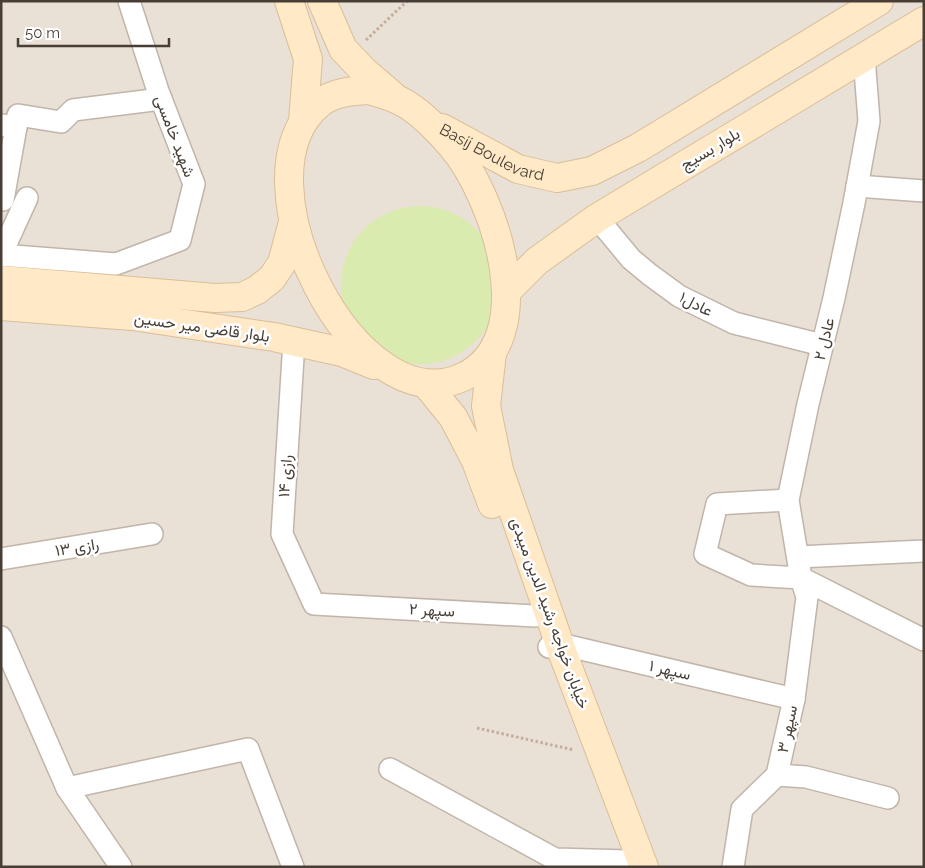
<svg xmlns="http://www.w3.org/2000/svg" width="925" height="868" font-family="Raleway,Vazirmatn,sans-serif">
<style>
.residential{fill:#e9e0d6}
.park{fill:#d9ebaf}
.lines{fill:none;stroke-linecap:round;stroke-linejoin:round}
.street-casing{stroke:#c1b5aa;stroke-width:24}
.secondary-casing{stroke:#dabe98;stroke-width:30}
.path{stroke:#c3ae9a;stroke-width:3;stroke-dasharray:2.5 2.5;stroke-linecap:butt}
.street{stroke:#fff;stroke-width:21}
.secondary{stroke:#ffe9c7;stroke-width:28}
.labels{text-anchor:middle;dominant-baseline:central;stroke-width:5;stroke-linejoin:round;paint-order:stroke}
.street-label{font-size:16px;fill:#483e36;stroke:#fff}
</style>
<rect width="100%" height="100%" fill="#f5efe8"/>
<rect class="residential" x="1" y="1" width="923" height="866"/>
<circle class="park" cx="420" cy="285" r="79"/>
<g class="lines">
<g class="street-casing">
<g id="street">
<path d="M 1,125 L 16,127 L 18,115 L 61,122 L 73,110 L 161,99"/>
<path d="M 857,186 L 924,191"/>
<path d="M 3,200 L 16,127"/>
<path d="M 597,218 L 631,259 L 649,274 L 679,296 L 734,323 L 822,345"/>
<path d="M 1,255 L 116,264 L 180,240 L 194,184 L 158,91 L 129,1"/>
<path d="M 1,255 L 27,198"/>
<path d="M 294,341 L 282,534 L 314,604 L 535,616 L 548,609"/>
<path d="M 788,500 L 717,504 L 705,554 L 751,575 L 801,578 L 924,640"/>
<path d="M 798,557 L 924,551"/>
<path d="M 1,559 L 152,534"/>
<path d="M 1,637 L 67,788 L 121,867"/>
<path d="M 549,647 L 560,644 L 794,699"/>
<path d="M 390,769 L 555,859 L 628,861 L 640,856"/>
<path d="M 777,775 L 806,777 L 888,798"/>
<path d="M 67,788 L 248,749 L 293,867"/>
<path d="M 733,867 L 742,809 L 777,775 L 794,699 L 807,597 L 801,578 L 788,500 L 808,404 L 834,298 L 854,203 L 869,121 L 864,57"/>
</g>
</g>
<g class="secondary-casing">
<g id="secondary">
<path d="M 289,1 L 308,59 L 303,121"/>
<path d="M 322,1 L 343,49 L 363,70 L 392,95"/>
<path d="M 369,90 C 378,93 388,95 396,99 C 416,107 437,129 451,145 C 495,196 543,340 463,377 C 357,427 229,176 320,103 C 334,92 352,91 369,90 Z"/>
<path id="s1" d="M 442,128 L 518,169 L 557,178 L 592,171 L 638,148 L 879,1"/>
<path d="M 1,280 L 215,298 L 242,297 L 257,290 L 272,278 L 282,263 L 293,222"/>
<path d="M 506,292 L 537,261 L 597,218 L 924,21"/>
<path d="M 1,306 L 132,316 L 274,337 L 342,352 L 374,365"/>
<path d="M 492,353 L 486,406 L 499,470 L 563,654 L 644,867"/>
<path d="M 426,384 L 453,417 L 476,461 L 492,504"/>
</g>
</g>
<g class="path">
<path d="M 366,40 L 407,1"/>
<path d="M 477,728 L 574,750"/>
</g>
<use href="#street" class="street"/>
<use href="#secondary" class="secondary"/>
</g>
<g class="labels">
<g class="street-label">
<text transform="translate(175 136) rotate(69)">شهید خامسی</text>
<text transform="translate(710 149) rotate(-31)">بلوار بسیج</text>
<text stroke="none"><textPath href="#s1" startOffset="56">Basij Boulevard</textPath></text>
<text transform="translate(696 304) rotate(27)">عادل۱</text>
<text transform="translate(202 327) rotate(8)">بلوار قاضی میر حسین</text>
<text transform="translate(824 339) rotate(-76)">عادل ۲</text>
<text transform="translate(285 476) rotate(-86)">رازی ۱۴</text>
<text transform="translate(77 547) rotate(-9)">رازی ۱۳</text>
<text transform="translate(432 610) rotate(3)">سپهر ۲</text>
<text transform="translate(550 613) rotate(70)">خیابان خواجه رشید الدین میبدی</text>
<text transform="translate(670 670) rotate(13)">سپهر ۱</text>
<text transform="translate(787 729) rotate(-78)">سپهر ۳</text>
</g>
</g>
<rect width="925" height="868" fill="none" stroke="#483e36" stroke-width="5"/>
<path d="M18 38v8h151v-8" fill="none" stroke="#483e36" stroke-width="2.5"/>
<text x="25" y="38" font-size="15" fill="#483e36" stroke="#ffffff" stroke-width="4" paint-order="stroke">50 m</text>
</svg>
